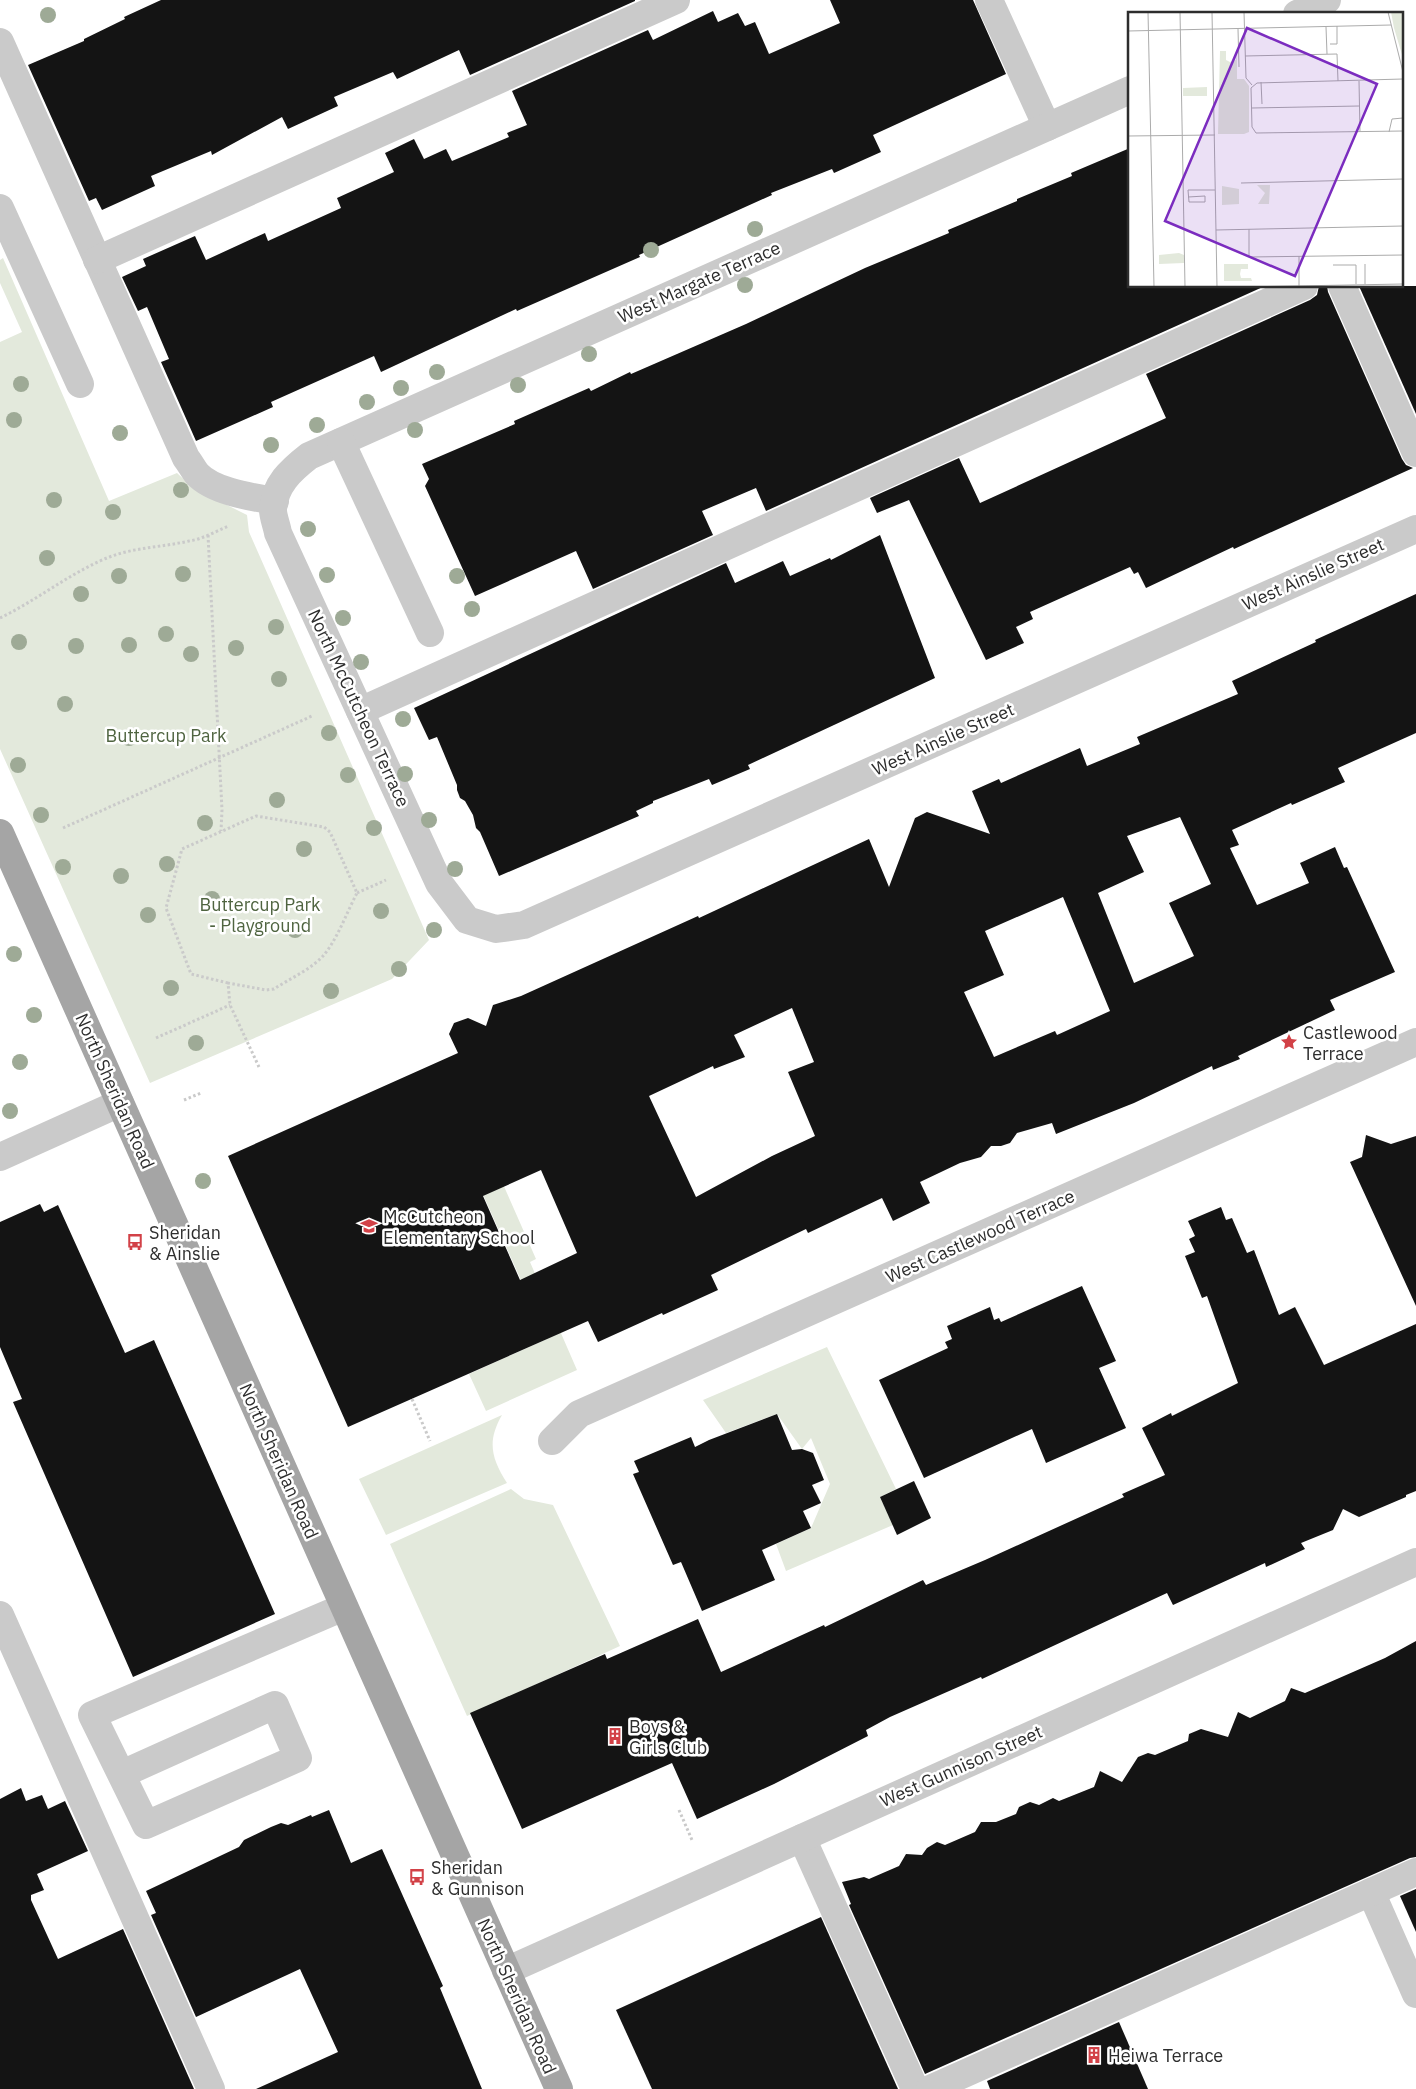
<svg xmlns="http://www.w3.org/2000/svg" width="1416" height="2089" font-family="'IBM Plex Sans',sans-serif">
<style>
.green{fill:#e3e9dc}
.building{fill:#141414;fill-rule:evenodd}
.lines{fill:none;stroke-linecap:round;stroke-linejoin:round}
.path{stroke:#cacaca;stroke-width:3;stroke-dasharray:2.5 2.5;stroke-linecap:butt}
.minor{stroke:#cacaca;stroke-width:28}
.major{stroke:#a5a5a5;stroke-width:28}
.tree{fill:#9eaa96}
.labels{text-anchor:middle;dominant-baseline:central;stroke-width:5;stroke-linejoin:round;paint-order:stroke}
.street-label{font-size:18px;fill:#2d2d2d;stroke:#fff}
.park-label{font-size:18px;fill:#4f6440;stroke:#fff}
.poi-label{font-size:18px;fill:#2d2d2d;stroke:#fff;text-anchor:start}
.inset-road{fill:none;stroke:#ababab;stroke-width:1}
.view{fill:#7b2cbf;fill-opacity:0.15;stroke:#7b2cbf;stroke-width:2.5}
.inset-edge{fill:none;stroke:#2d2d2d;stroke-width:2.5}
</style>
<rect width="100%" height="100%" fill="#fff"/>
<g class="green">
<path d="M 3,258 L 109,501 L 177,473 L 193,488 L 247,515 L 249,532 L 429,940 L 392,979 L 150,1083 L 0,749 L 0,342 L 22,332 L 0,283 L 0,260 Z"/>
<path d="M 487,1148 L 536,1259 L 530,1262 L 577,1370 L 486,1411 L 469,1374 L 547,1339 L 466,1156 Z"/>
<path d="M 827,1347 L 896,1489 L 880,1497 L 893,1525 L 786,1571 L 776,1544 L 811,1528 L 830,1484 L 811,1438 L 802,1449 L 777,1414 L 726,1433 L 703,1400 Z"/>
<path d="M 502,1415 C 487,1441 491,1458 507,1483 L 386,1535 L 359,1479 Z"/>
<path d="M 511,1489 L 524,1499 L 553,1505 L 620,1646 L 467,1716 L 390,1544 Z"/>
</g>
<g class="building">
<path d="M 161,0 L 635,0 L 635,1 L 470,75 L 459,50 L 397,79 L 393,72 L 334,97 L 338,106 L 288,129 L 282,117 L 212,155 L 211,151 L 151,176 L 155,186 L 102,210 L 96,198 L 89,201 L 28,65 L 84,41 L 84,39 L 125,19 L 124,17 Z"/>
<path d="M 830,0 L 973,0 L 1006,74 L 873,135 L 881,152 L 834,173 L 832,169 L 771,193 L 772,195 L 639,255 L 640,257 L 517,311 L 516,309 L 381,372 L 374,356 L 271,402 L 273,407 L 196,441 L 161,362 L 169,359 L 147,307 L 138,311 L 122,277 L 146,266 L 143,259 L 195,236 L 206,260 L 265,233 L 268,241 L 341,208 L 337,198 L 394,172 L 385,153 L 414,139 L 424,159 L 446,149 L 452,161 L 509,137 L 507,133 L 527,125 L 512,91 L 648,30 L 653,40 L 713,11 L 718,22 L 738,13 L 745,26 L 755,22 L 769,54 L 840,23 Z"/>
<path d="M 1130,148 L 1130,286 L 1265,286 L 766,511 L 756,488 L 702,511 L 713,535 L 593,589 L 576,551 L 475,596 L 425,486 L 429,479 L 422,464 L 515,424 L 514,421 L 589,388 L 591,391 L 630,372 L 631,374 L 746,324 L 865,268 L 949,233 L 948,230 L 1017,201 L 1017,199 L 1072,176 L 1071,173 Z"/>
<path d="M 1319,286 L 1327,286 L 1328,292 L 1402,459 L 1406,465 L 1413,468 L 1234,549 L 1233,547 L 1146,588 L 1138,572 L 1134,574 L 1130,567 L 1030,612 L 1033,619 L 1016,627 L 1024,643 L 986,660 L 909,500 L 877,513 L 870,498 L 959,458 L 980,503 L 1166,418 L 1146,374 L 1310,300 L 1317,295 Z"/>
<path d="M 1359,286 L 1416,286 L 1416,414 Z"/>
<path d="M 880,535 L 935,678 L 748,765 L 750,769 L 712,785 L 709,779 L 653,801 L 653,803 L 636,811 L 639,816 L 499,876 L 480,832 L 476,828 L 473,815 L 465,801 L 460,798 L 457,790 L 457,785 L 437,737 L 429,740 L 414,708 L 726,563 L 735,583 L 783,561 L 790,576 L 830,558 L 831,560 Z"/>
<path d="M 1416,594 L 1416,733 L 1338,768 L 1345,782 L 1292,805 L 1291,803 L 1232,830 L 1239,845 L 1230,848 L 1257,905 L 1309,883 L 1300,863 L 1335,847 L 1344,868 L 1347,867 L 1395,972 L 1330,1000 L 1335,1010 L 1238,1056 L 1240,1059 L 1213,1070 L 1212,1066 L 1134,1103 L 1056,1134 L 1052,1123 L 1017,1133 L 1010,1143 L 1001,1146 L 991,1146 L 981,1157 L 960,1163 L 920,1182 L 930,1203 L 893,1221 L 882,1198 L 808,1233 L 806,1229 L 711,1275 L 718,1290 L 663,1315 L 662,1313 L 598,1342 L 588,1321 L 348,1427 L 228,1156 L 458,1053 L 449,1034 L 454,1023 L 468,1018 L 486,1026 L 493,1005 L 521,996 L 698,916 L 699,918 L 869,839 L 889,887 L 915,818 L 927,812 L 990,834 L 972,791 L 999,779 L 1001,783 L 1080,748 L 1087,766 L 1140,744 L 1137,737 L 1238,694 L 1232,681 L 1316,642 L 1315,640 ZM 1180,817 L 1211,884 L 1169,903 L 1194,956 L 1134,983 L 1098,893 L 1144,872 L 1127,836 ZM 1063,897 L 1110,1011 L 1057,1035 L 1055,1031 L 994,1057 L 964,992 L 1004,975 L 985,931 ZM 792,1008 L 814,1062 L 788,1072 L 815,1136 L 772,1156 L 696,1197 L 649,1096 L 713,1066 L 714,1069 L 745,1057 L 734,1035 ZM 541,1170 L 577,1253 L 520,1280 L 483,1196 Z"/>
<path d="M 1366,1135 L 1391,1144 L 1416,1136 L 1416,1306 L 1350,1162 L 1362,1157 Z"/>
<path d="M 40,1204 L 44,1212 L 58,1205 L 125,1353 L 154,1340 L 275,1614 L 133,1677 L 13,1402 L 22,1399 L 0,1347 L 0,1222 Z"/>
<path d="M 1221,1207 L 1226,1220 L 1232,1218 L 1247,1253 L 1254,1250 L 1279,1315 L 1295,1307 L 1324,1365 L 1416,1324 L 1416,1491 L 1406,1495 L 1406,1497 L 1359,1517 L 1343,1509 L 1333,1530 L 1301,1543 L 1305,1549 L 1266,1567 L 1265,1563 L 1173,1605 L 1167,1593 L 982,1679 L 981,1677 L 890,1717 L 866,1730 L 868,1736 L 774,1784 L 697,1819 L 672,1763 L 522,1829 L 470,1713 L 605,1654 L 607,1659 L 698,1619 L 721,1672 L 824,1625 L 825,1627 L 923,1580 L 926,1585 L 985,1560 L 1124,1497 L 1122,1494 L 1165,1475 L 1142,1428 L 1171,1413 L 1172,1416 L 1238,1383 L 1207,1296 L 1202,1298 L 1185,1256 L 1195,1252 L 1189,1239 L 1195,1236 L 1188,1221 Z"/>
<path d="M 1082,1286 L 1116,1361 L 1099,1368 L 1126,1428 L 1046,1463 L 1032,1429 L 924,1478 L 879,1380 L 948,1348 L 945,1342 L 952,1339 L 947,1326 L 990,1307 L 994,1320 L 999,1318 L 1001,1322 Z"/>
<path d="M 777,1414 L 792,1450 L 802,1449 L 813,1453 L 824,1480 L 812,1485 L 821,1503 L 803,1511 L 811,1528 L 762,1550 L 775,1580 L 702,1611 L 681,1562 L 673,1565 L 633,1474 L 639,1472 L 634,1461 L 691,1437 L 695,1447 L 709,1440 Z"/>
<path d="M 914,1481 L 931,1518 L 897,1535 L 880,1497 Z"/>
<path d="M 1416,1641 L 1416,1857 L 1410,1858 L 925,2074 L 849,1905 L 851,1904 L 842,1882 L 864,1877 L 869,1879 L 899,1866 L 906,1854 L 922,1855 L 927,1848 L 937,1842 L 945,1845 L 975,1832 L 981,1822 L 996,1822 L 1016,1814 L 1019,1807 L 1030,1802 L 1039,1805 L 1053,1798 L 1059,1801 L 1094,1787 L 1100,1771 L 1122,1782 L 1138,1757 L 1148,1753 L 1155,1755 L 1188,1741 L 1189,1734 L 1201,1729 L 1228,1737 L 1238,1712 L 1250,1718 L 1285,1701 L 1291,1688 L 1305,1693 L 1385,1658 Z"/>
<path d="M 21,1788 L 26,1801 L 42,1795 L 48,1809 L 65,1801 L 88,1851 L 37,1874 L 44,1890 L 31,1895 L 31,1900 L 58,1959 L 123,1929 L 194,2089 L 0,2089 L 0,1799 Z"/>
<path d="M 329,1810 L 351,1863 L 382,1849 L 443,1986 L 440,1988 L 482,2089 L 256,2089 L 338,2052 L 300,1969 L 196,2017 L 151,1915 L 156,1913 L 146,1891 L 239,1847 L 244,1840 L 271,1827 L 281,1823 L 288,1825 L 311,1815 L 312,1817 Z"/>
<path d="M 1416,1889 L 1416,1932 L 1400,1896 Z"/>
<path d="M 821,1917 L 898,2089 L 652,2089 L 616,2010 Z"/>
<path d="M 1119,2022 L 1148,2089 L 990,2089 L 987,2081 Z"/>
</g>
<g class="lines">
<g class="path">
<path d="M 208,535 L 222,810 L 221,831"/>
<path d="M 0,618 C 35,601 65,577 100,561 C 129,547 159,548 189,541 C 203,539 216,531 229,526"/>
<path d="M 63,828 L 312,716"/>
<path d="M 357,893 L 386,880"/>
<path d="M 228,983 L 191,974 L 166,908 L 182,849 L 256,816 L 324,827 L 330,832 L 357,893 C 347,912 337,940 323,956 C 310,970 289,979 274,989 L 266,990 L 228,983 L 230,1005 L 259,1067"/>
<path d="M 156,1038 L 230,1005"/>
<path d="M 184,1100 L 201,1093"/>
<path d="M 412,1399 L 430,1441"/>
<path d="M 679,1810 L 692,1840"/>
</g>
<g class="minor">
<path d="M 989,0 L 1047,127"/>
<path d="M 1297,14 L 1327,0"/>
<path d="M 0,42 L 186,458 C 190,463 193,469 197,474 C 214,492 252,497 275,501"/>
<path d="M 1130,90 L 309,456 C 291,470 274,485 273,510 C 273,517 277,526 278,533 L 439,883 L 467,920 L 496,929 L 524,925 L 1416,529"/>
<path d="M 0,208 L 80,384"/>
<path d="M 97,260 L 676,0"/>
<path d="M 1342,286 L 1416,453"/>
<path d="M 341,442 L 430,633"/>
<path d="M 360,711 L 1304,286"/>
<path d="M 0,1157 L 120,1103"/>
<path d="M 552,1441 L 579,1414 L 1416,1042"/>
<path d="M 0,1615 L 211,2089"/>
<path d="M 122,1774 L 275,1705 L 298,1758 L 146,1825 L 92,1715 L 344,1607"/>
<path d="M 802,1838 L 915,2089"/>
<path d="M 1371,1892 L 1416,1994"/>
<path d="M 506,1971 L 1416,1562"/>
<path d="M 930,2089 L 1416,1872"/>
</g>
<path class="major" d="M 0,833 L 559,2089"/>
</g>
<g class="tree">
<circle cx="48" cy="15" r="8"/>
<circle cx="755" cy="229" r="8"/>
<circle cx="651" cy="250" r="8"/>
<circle cx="745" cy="285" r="8"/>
<circle cx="589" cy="354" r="8"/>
<circle cx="437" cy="372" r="8"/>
<circle cx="21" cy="384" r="8"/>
<circle cx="518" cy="385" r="8"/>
<circle cx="401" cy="388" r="8"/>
<circle cx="367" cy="402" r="8"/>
<circle cx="14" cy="420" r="8"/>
<circle cx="317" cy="425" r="8"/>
<circle cx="415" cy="430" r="8"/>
<circle cx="120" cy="433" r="8"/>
<circle cx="271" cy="445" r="8"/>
<circle cx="181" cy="490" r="8"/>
<circle cx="54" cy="500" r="8"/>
<circle cx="113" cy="512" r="8"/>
<circle cx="308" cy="529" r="8"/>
<circle cx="47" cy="558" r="8"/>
<circle cx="183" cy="574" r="8"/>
<circle cx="327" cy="575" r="8"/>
<circle cx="119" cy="576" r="8"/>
<circle cx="457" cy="576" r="8"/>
<circle cx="81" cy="594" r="8"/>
<circle cx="472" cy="609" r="8"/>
<circle cx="343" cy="618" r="8"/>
<circle cx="276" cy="627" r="8"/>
<circle cx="166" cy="634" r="8"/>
<circle cx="19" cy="642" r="8"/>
<circle cx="129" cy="645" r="8"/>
<circle cx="76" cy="646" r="8"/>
<circle cx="236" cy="648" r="8"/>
<circle cx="191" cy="654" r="8"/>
<circle cx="361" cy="662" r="8"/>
<circle cx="279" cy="679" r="8"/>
<circle cx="65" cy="704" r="8"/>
<circle cx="403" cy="719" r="8"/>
<circle cx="329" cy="733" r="8"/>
<circle cx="129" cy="738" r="8"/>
<circle cx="18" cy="765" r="8"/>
<circle cx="405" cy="774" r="8"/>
<circle cx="348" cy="775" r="8"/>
<circle cx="277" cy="800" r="8"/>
<circle cx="41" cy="815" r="8"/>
<circle cx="429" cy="820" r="8"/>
<circle cx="205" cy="823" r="8"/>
<circle cx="374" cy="828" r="8"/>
<circle cx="304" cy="849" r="8"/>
<circle cx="167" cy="864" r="8"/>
<circle cx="63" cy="867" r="8"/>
<circle cx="455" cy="869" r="8"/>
<circle cx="121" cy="876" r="8"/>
<circle cx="212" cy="899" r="8"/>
<circle cx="381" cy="911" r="8"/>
<circle cx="148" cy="915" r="8"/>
<circle cx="295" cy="930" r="8"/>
<circle cx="434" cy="930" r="8"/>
<circle cx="14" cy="954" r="8"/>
<circle cx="399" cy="969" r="8"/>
<circle cx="171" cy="988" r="8"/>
<circle cx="331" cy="991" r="8"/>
<circle cx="34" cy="1015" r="8"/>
<circle cx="196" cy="1043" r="8"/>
<circle cx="20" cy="1062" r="8"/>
<circle cx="10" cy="1111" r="8"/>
<circle cx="203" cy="1181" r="8"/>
</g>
<defs>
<g id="sight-bare" transform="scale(1.35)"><path d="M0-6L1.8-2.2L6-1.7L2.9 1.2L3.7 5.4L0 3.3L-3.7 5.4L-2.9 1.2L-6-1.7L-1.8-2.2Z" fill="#d24147" stroke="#fff" stroke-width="2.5" paint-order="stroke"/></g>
<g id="school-bare" transform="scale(1.35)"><path d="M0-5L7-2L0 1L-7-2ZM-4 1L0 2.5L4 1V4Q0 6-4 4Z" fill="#d24147" stroke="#fff" stroke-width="2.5" paint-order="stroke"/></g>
<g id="bus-bare" transform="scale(1.35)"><path d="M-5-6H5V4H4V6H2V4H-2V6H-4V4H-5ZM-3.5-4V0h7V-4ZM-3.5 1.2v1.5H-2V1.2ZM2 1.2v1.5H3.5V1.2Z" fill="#d24147" stroke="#fff" stroke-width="2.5" paint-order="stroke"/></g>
<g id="building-bare" transform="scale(1.35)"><path d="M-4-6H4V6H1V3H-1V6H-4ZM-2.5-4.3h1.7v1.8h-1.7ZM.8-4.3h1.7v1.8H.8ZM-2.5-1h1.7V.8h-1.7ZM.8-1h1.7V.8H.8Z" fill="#d24147" stroke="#fff" stroke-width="2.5" paint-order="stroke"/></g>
</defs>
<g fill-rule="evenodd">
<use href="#sight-bare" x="1289" y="1042"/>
<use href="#school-bare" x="369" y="1226"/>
<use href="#bus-bare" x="135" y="1242"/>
<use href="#building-bare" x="615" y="1736"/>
<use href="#bus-bare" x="417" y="1877"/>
<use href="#building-bare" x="1094" y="2055"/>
</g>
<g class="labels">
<g class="street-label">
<text transform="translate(699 282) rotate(-24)">West Margate Terrace</text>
<text transform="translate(1313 574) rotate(-24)">West Ainslie Street</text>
<text transform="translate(359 708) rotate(65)">North McCutcheon Terrace</text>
<text transform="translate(943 739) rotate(-24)">West Ainslie Street</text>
<text transform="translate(115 1091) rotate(66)">North Sheridan Road</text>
<text transform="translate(980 1236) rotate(-24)">West Castlewood Terrace</text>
<text transform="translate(279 1461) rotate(66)">North Sheridan Road</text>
<text transform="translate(961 1766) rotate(-24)">West Gunnison Street</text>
<text transform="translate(517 1996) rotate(66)">North Sheridan Road</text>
</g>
<g class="park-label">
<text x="166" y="735">Buttercup Park</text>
<text x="260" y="904">Buttercup Park<tspan x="260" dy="21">- Playground</tspan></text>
</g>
<g class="poi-label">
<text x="1303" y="1032">Castlewood<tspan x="1303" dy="21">Terrace</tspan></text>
<text x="383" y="1216">McCutcheon<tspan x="383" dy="21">Elementary School</tspan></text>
<text x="149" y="1232">Sheridan<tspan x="149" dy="21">&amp; Ainslie</tspan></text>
<text x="629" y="1726">Boys &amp;<tspan x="629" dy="21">Girls Club</tspan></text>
<text x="431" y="1867">Sheridan<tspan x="431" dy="21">&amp; Gunnison</tspan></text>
<text x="1108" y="2055">Heiwa Terrace</text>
</g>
</g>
<g transform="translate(1128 12)">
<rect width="275" height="275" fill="#fff"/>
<path d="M 263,0 L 275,0 L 275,46 L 266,16 ZM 92,39 L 98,39 L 98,48 L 102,50 L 108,48 L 109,40 L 109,67 L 116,67 L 121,74 L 121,120 L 116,122 L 90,122 ZM 79,75 L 79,84 L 55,84 L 55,76 ZM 129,173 L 142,173 L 141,192 L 130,192 L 137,181 ZM 94,174 L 111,177 L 111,192 L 94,193 ZM 51,241 L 56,243 L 56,251 L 31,252 L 31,243 ZM 96,252 L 120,252 L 120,257 L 113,257 L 112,262 L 113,266 L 123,266 L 124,269 L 96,269 Z" fill="#e3e9dc"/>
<path class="inset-road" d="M 20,0 L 26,275M 52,0 L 57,275M 84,0 L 89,275M 116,0 L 118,66 L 124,73M 260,0 L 275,60M 198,15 L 199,42M 110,17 L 111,55M 0,19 L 263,13M 202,32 L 209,32 L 209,14M 117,44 L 209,42 L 210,69M 275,67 L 129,71 L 123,76 L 124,115 L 128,121 L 275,119M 231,69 L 232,120M 133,70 L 134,92M 124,96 L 231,94M 261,120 L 264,107 L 275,106M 0,124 L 87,123M 113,171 L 275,167M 60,185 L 77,184 L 77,190 L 61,190 L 60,178 L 87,178M 121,217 L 121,245 L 275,243M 88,218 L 275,214M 171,244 L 171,274M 237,252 L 237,272M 205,253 L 228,253 L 228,272M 112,275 L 275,272"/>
<path class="view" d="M 119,16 L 249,72 L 167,264 L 37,209 Z"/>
<rect width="275" height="275" class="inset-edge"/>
</g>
</svg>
